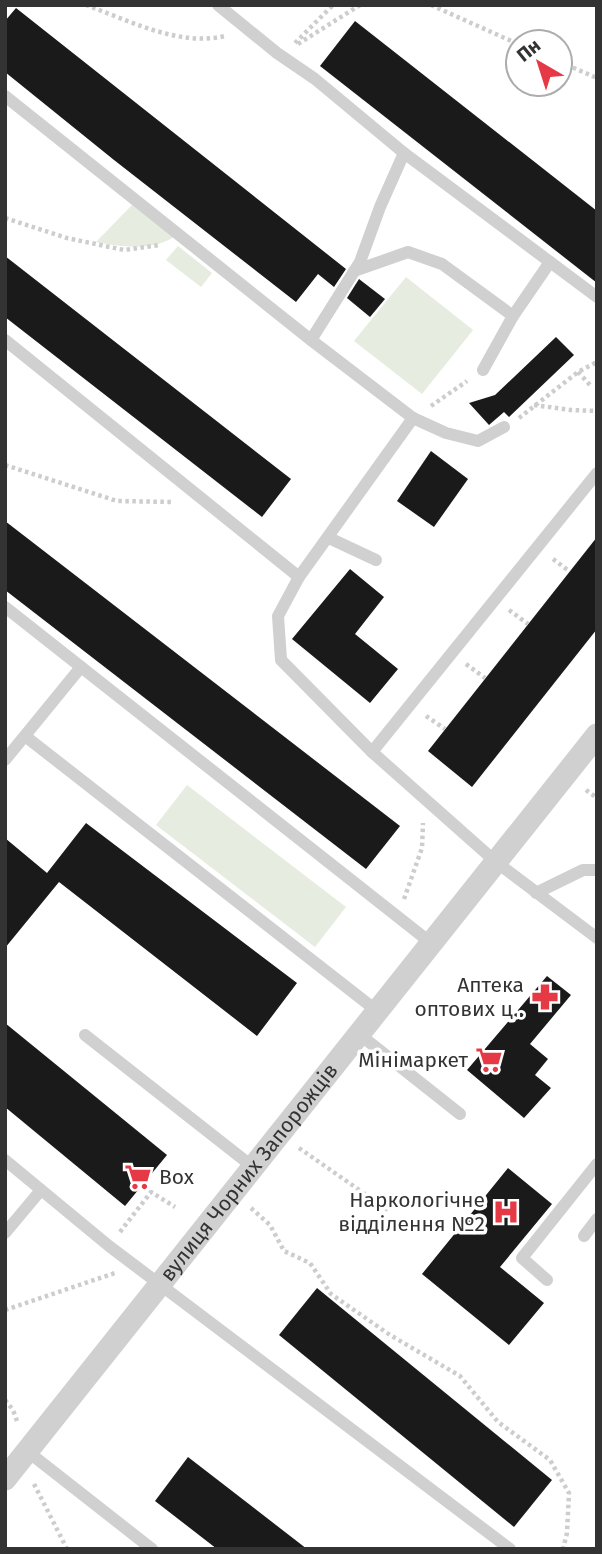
<svg xmlns="http://www.w3.org/2000/svg" width="602" height="1554" font-family="'Fira Sans',sans-serif">
<style>
.green{fill:#e6ecdf}
.building{fill:#1a1a1a}
.lines{fill:none;stroke-linecap:round;stroke-linejoin:round}
.path{stroke:#cdcdcd;stroke-width:4.5;stroke-dasharray:3.5 3.5;stroke-linecap:butt}
.service{stroke:#d0d0d0;stroke-width:12}
.minor{stroke:#d0d0d0;stroke-width:23}
.labels{text-anchor:middle;dominant-baseline:central;stroke-width:7;stroke-linejoin:round;paint-order:stroke}
.poi-label{font-size:21px;fill:#333;stroke:#fff;text-anchor:end}
.street-label{font-size:21px;fill:#333;stroke:#fff}
</style>
<rect width="100%" height="100%" fill="#fff"/>
<g class="green">
<path d="M 132,205 L 174,237 C 152,251 120,247 96,242 Z"/>
<path d="M 178,246 L 212,273 L 201,287 L 166,260 Z"/>
<path d="M 406,277 L 473,330 L 422,394 L 354,341 Z"/>
<path d="M 187,785 L 346,907 L 315,947 L 156,825 Z"/>
</g>
<g class="building">
<path d="M 16,8 L 346,269 L 334,287 L 318,274 L 296,302 L 114,160 L 5,72 L 5,21 Z"/>
<path d="M 355,21 L 597,211 L 597,283 L 320,66 Z"/>
<path d="M 5,256 L 291,479 L 262,517 L 5,317 Z"/>
<path d="M 359,279 L 385,299 L 370,317 L 347,298 Z"/>
<path d="M 556,337 L 574,355 L 509,417 L 504,412 L 489,425 L 469,403 L 495,395 Z"/>
<path d="M 431,451 L 468,479 L 434,527 L 397,501 Z"/>
<path d="M 5,521 L 400,826 L 366,869 L 5,590 Z"/>
<path d="M 597,537 L 597,629 L 472,787 L 428,751 Z"/>
<path d="M 350,569 L 384,597 L 355,634 L 398,669 L 370,703 L 292,639 Z"/>
<path d="M 86,823 L 297,983 L 257,1036 L 59,882 L 5,948 L 5,838 L 47,873 Z"/>
<path d="M 547,976 L 571,995 L 530,1044 L 548,1059 L 535,1075 L 551,1088 L 524,1118 L 467,1070 Z"/>
<path d="M 5,1023 L 167,1155 L 125,1206 L 5,1107 Z"/>
<path d="M 508,1168 L 552,1204 L 500,1267 L 544,1303 L 509,1345 L 422,1274 Z"/>
<path d="M 317,1288 L 552,1480 L 514,1527 L 279,1335 Z"/>
<path d="M 188,1457 L 307,1549 L 217,1549 L 155,1501 Z"/>
</g>
<g class="lines">
<g class="path">
<path d="M 86,5 C 128,20 179,47 225,36"/>
<path d="M 431,5 L 518,44"/>
<path d="M 295,43 L 333,5"/>
<path d="M 298,44 L 360,5"/>
<path d="M 560,62 L 597,78"/>
<path d="M 5,218 L 67,238 L 124,250 L 160,245"/>
<path d="M 578,372 L 590,385"/>
<path d="M 534,405 L 571,410 L 597,411"/>
<path d="M 431,406 L 467,381"/>
<path d="M 519,418 L 578,372 L 597,362"/>
<path d="M 5,465 L 117,501 L 174,502"/>
<path d="M 553,559 L 569,571"/>
<path d="M 509,610 L 528,624"/>
<path d="M 466,664 L 485,678"/>
<path d="M 426,716 L 445,729"/>
<path d="M 586,790 L 597,798"/>
<path d="M 404,899 L 422,848 L 423,823"/>
<path d="M 299,1148 L 388,1210"/>
<path d="M 251,1208 L 270,1225 L 284,1251 L 310,1263 L 331,1294 L 390,1335 L 460,1376 L 498,1422 L 550,1460 L 569,1493 L 567,1533 L 563,1549"/>
<path d="M 120,1232 L 151,1192 L 175,1207"/>
<path d="M 5,1310 L 115,1273"/>
<path d="M 5,1400 L 13,1410 L 18,1424"/>
<path d="M 34,1484 L 67,1549"/>
</g>
<g class="service">
<path d="M 218,5 L 277,53 L 315,79 L 404,153 L 597,297"/>
<path d="M 5,96 L 311,340 L 413,418 L 446,433 L 478,441 L 504,427"/>
<path d="M 354,271 L 408,252 L 442,264 L 513,316"/>
<path d="M 5,340 L 299,577"/>
<path d="M 311,340 L 360,262 L 380,207 L 404,153"/>
<path d="M 483,370 L 513,316 L 550,262"/>
<path d="M 413,418 L 299,577 L 278,616 L 281,660 L 372,752 L 496,862 L 597,938"/>
<path d="M 329,538 L 376,560"/>
<path d="M 5,607 L 431,943"/>
<path d="M 25,736 L 377,1011"/>
<path d="M 372,752 L 597,473"/>
<path d="M 5,760 L 81,667"/>
<path d="M 536,893 L 583,870 L 597,870"/>
<path d="M 359,1034 L 460,1114"/>
<path d="M 85,1035 L 253,1167"/>
<path d="M 5,1160 L 109,1246 L 510,1549"/>
<path d="M 5,1233 L 41,1190"/>
<path d="M 584,1236 L 597,1219"/>
<path d="M 547,1280 L 522,1258 L 597,1164"/>
<path d="M 27,1451 L 152,1549"/>
</g>
<path class="minor" id="s1" d="M 5,1479 L 597,735"/>
</g>
<defs>
<g id="pharmacy-bare" transform="scale(2.1)"><path d="M-2-6h4v4h4v4h-4v4h-4v-4h-4v-4h4Z" fill="#e63946" stroke="#fff" stroke-width="2.5" paint-order="stroke"/></g>
<g id="supermarket-bare" transform="scale(2.1)"><path d="M-6-5.5h2.5l.6 2H6L4.5 2H-2.5L-4.4-4H-6ZM-1.5 3.2a1.3 1.3 0 1 0 .1 0ZM3 3.2a1.3 1.3 0 1 0 .1 0Z" fill="#e63946" stroke="#fff" stroke-width="2.5" paint-order="stroke"/></g>
<g id="hospital-bare" transform="scale(2.1)"><path d="M-5-5h3v3.5h4V-5h3V5h-3V1.5h-4V5h-3Z" fill="#e63946" stroke="#fff" stroke-width="2.5" paint-order="stroke"/></g>
</defs>
<g fill-rule="evenodd">
<use href="#pharmacy-bare" x="545" y="997"/>
<use href="#supermarket-bare" x="489" y="1060"/>
<use href="#supermarket-bare" x="138" y="1177"/>
<use href="#hospital-bare" x="506" y="1212"/>
</g>
<g class="labels">
<g class="poi-label">
<text x="524" y="985">Аптека<tspan x="524" dy="24">оптових ц‥</tspan></text>
<text x="468" y="1060">Мінімаркет</text>
<text x="159" y="1177" text-anchor="start">Box</text>
<text x="485" y="1200">Наркологічне<tspan x="485" dy="24">відділення №2</tspan></text>
</g>
<g class="street-label">
<text stroke="none"><textPath href="#s1" startOffset="392">вулиця Чорних Запорожців</textPath></text>
</g>
</g>
<rect width="602" height="1554" fill="none" stroke="#333333" stroke-width="14"/>
<g transform="translate(539 63) rotate(321)"><circle r="33" fill="#ffffff" stroke="#adadad" stroke-width="2"/>
<path d="M0-5L12 26L0 18L-12 26Z" fill="#e63946"/>
<text y="-10" font-size="19" font-weight="bold" text-anchor="middle" fill="#333333">Пн</text>
</g>
</svg>
